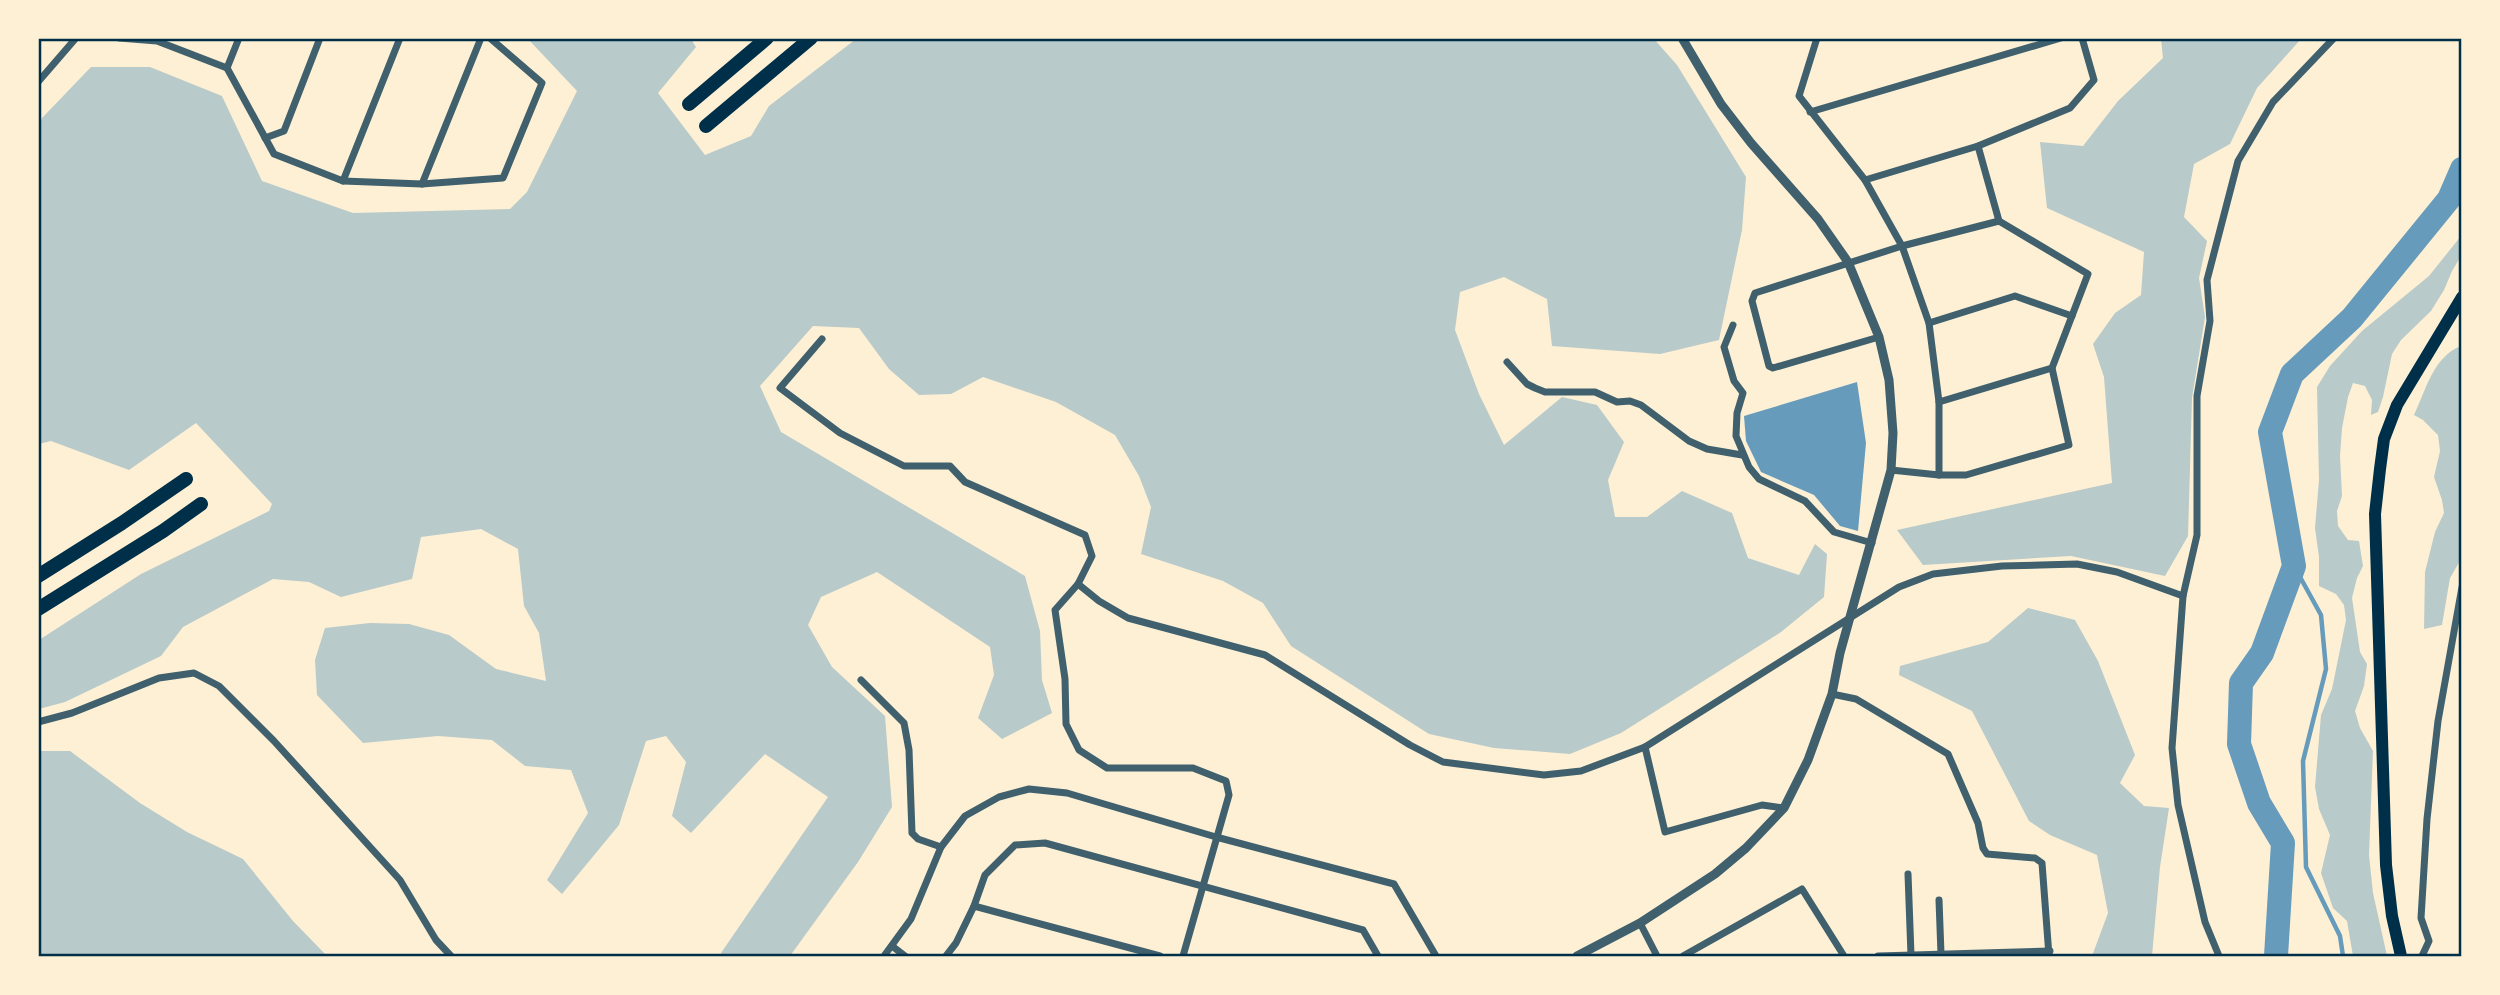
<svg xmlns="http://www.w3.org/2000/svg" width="2500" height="995" font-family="'PT Sans',sans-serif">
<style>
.green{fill:#b9caca}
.water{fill:#669bbc}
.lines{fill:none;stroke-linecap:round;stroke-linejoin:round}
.stream{stroke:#669bbc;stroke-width:4.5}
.river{stroke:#669bbc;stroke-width:24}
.minor{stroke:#3f606c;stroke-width:7}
.tertiary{stroke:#3f606c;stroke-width:9}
.trunk{stroke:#003049;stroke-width:12}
.motorway{stroke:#003049;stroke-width:14}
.neatline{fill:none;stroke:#003049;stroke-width:2.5}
</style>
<rect width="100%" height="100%" fill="#fdf0d5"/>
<g class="green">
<path d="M 528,39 L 691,39 L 696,47 L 658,93 L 705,155 L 751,136 L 769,106 L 856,39 L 1654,39 L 1677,65 L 1746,177 L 1742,230 L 1719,340 L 1660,354 L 1552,346 L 1547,299 L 1504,277 L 1460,292 L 1455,330 L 1479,394 L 1504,445 L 1562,397 L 1597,405 L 1624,442 L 1608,480 L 1615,517 L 1647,517 L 1682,491 L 1732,513 L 1748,558 L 1799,575 L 1815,544 L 1827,554 L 1824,597 L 1781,632 L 1621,733 L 1570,754 L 1494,748 L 1429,734 L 1291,646 L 1263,603 L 1223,581 L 1141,554 L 1151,507 L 1139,476 L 1115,435 L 1056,402 L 983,377 L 951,394 L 919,395 L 889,369 L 859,328 L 813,326 L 760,386 L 781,432 L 1025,576 L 1040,631 L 1042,680 L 1052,713 L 1002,739 L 978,718 L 994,675 L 990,647 L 877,572 L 821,597 L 808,625 L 832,667 L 885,716 L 892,807 L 858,862 L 790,956 L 722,956 L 721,953 L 828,797 L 765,754 L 691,833 L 672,816 L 686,762 L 666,736 L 646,741 L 619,825 L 562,894 L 547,880 L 588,813 L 571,770 L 525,766 L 492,740 L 438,736 L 363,743 L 317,695 L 315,660 L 325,628 L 370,623 L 409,624 L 449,635 L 496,669 L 546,681 L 539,633 L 524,606 L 518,549 L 481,529 L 421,537 L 412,579 L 341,597 L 309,582 L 273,579 L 183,627 L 161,656 L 65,702 L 39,709 L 39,640 L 141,574 L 269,511 L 272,504 L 196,423 L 129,470 L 51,441 L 39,444 L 38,130 L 42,118 L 91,67 L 150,67 L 222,96 L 262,181 L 353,213 L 510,209 L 527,192 L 577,91 Z"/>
<path d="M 2161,39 L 2301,39 L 2257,88 L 2230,144 L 2194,164 L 2184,217 L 2207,241 L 2199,278 L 2205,317 L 2192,398 L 2188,536 L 2165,576 L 2071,556 L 1923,565 L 1897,530 L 2112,483 L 2104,377 L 2093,344 L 2115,313 L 2141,295 L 2144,252 L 2047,208 L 2040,142 L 2083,146 L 2118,101 L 2163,58 Z"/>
<path d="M 2461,236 L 2461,256 L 2452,271 L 2444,290 L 2431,311 L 2401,340 L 2392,354 L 2383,397 L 2378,412 L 2371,415 L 2372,400 L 2365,386 L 2353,383 L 2348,397 L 2342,428 L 2340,456 L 2342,496 L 2337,511 L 2338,526 L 2348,540 L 2359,541 L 2363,566 L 2357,578 L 2352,598 L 2360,652 L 2367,664 L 2364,686 L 2355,711 L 2360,728 L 2373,751 L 2369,855 L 2373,893 L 2387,956 L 2353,956 L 2347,921 L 2333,908 L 2321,873 L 2330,835 L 2319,809 L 2315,787 L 2321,715 L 2332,689 L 2346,620 L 2344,605 L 2336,594 L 2319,586 L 2319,557 L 2315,528 L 2319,480 L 2317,387 L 2330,366 L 2362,331 L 2429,276 Z"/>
<path d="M 2461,346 L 2461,559 L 2450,578 L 2442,625 L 2424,629 L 2425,572 L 2435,532 L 2444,513 L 2442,500 L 2434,477 L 2440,451 L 2438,435 L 2423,420 L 2414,415 C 2426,390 2433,357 2461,346 Z"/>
<path d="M 2028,608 L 2075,620 L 2098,661 L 2135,755 L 2120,783 L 2144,806 L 2169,808 L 2160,867 L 2152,956 L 2092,956 L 2108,913 L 2097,855 L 2050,835 L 2029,821 L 1972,711 L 1899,675 L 1900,666 L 1988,642 Z"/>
<path d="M 38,751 L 70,751 L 140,803 L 187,832 L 243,859 L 293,921 L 327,956 L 39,956 Z"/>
</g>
<path class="water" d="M 1857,382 L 1866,443 L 1858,531 L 1840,526 L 1814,495 L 1761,472 L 1746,441 L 1744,416 Z"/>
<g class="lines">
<path class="stream" d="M 2294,566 L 2321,615 L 2326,669 L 2303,761 L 2306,867 L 2340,936 L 2343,956"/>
<path class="river" d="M 2276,956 L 2283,843 L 2259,803 L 2239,744 L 2241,683 L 2262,653 L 2294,566 L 2270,432 L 2292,374 L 2352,318 L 2449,199 L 2462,169"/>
<g class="minor">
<path d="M 119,38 L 157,41 L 227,68 L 274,154 L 343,181 L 422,184 L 503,178 L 542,83 L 490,38"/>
<path d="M 1817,38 L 1799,96 L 1865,180 L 1902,246 L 1929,323 L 1939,402 L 1939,475"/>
<path d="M 227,68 L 239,38"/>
<path d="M 38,82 L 76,38"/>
<path d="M 1810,112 L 2061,38"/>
<path d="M 265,138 L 284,131 L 320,38"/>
<path d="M 1865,180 L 1978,146 L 2070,108 L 2094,80 L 2082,38"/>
<path d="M 343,181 L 400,38"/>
<path d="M 422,184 L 481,38"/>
<path d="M 1929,323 L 2015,296 L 2072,316"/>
<path d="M 1733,325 L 1724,347 L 1734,381 L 1743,393 L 1737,413 L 1736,436 L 1749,467 L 1759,479 L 1805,501 L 1834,532 L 1872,543"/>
<path d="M 1879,337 L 1773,368 L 1769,366 L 1752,301 L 1755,293 L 1902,246 L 1999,221"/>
<path d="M 822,339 L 780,388 L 840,433 L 904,466 L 950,466 L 965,482 L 1085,535 L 1092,556 L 1078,584 L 1055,610 L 1065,679 L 1066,724 L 1079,750 L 1107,768 L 1193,768 L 1226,781 L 1229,795 L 1183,956"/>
<path d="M 1507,362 L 1527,384 L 1535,388 L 1545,392 L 1595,392 L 1617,402 L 1630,401 L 1641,405 L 1689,441 L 1707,449 L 1742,455"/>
<path d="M 1939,402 L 2052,368"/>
<path d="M 1891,470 L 1939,475 L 1966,475 L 2069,445 L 2052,368 L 2088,274 L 1999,221 L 1978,146"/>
<path d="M 1078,584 L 1099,601 L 1128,618 L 1265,655 L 1410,745 L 1443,762 L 1544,775 L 1581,771 L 1645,747 L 1899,587 L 1933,574 L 2002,566 L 2077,564 L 2117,572 L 2183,596"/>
<path d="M 861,680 L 904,723 L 909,750 L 912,833 L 918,839 L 941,847"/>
<path d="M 1832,694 L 1856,699 L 1948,754 L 1978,823 L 1983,848 L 1987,854 L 2035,858 L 2042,863 L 2049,956"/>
<path d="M 38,722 L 72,713 L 159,678 L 194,673 L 219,686 L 274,741 L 400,880 L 436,940 L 451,956"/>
<path d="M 1645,747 L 1665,832 L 1762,805 L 1784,808"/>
<path d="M 1908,874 L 1911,955"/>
<path d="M 1939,900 L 1941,954"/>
<path d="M 974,906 L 1160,956"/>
<path d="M 1640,923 L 1657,956"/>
<path d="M 892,946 L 905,956"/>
<path d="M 884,956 L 911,919 L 941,847 L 965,816 L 999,797 L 1029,789 L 1067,793 L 1216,837 L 1394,884 L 1436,956"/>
<path d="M 946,956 L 956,943 L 974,906 L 985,875 L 1015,845 L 1045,843 L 1363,930 L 1378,956"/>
<path d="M 1683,956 L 1802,889 L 1844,956"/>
<path d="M 1878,956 L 2050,951"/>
<path d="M 2219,956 L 2205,922 L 2178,805 L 2172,748 L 2183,596 L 2197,535 L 2197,396 L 2210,321 L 2207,280 L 2238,161 L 2273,102 L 2334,38"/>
<path d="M 2422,956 L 2429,941 L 2421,918 L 2427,819 L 2438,721 L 2462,587"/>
</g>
<path class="tertiary" d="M 1577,956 L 1640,923 L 1715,874 L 1746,848 L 1784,808 L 1808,760 L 1832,694 L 1840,653 L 1891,470 L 1893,433 L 1889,380 L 1879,337 L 1848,262 L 1818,219 L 1751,143 L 1721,104 L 1682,38"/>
<path class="trunk" d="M 2401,956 L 2392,916 L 2386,865 L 2375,514 L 2380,469 L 2384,439 L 2397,405 L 2462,297"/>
<g class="motorway">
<path d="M 689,104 L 767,38"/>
<path d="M 706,126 L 811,38"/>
<path d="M 38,576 L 122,523 L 186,479"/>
<path d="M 38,609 L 163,531 L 201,504"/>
</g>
</g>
<rect width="2500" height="995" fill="none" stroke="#fdf0d5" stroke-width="80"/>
<rect x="40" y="40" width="2420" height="915" class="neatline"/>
</svg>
